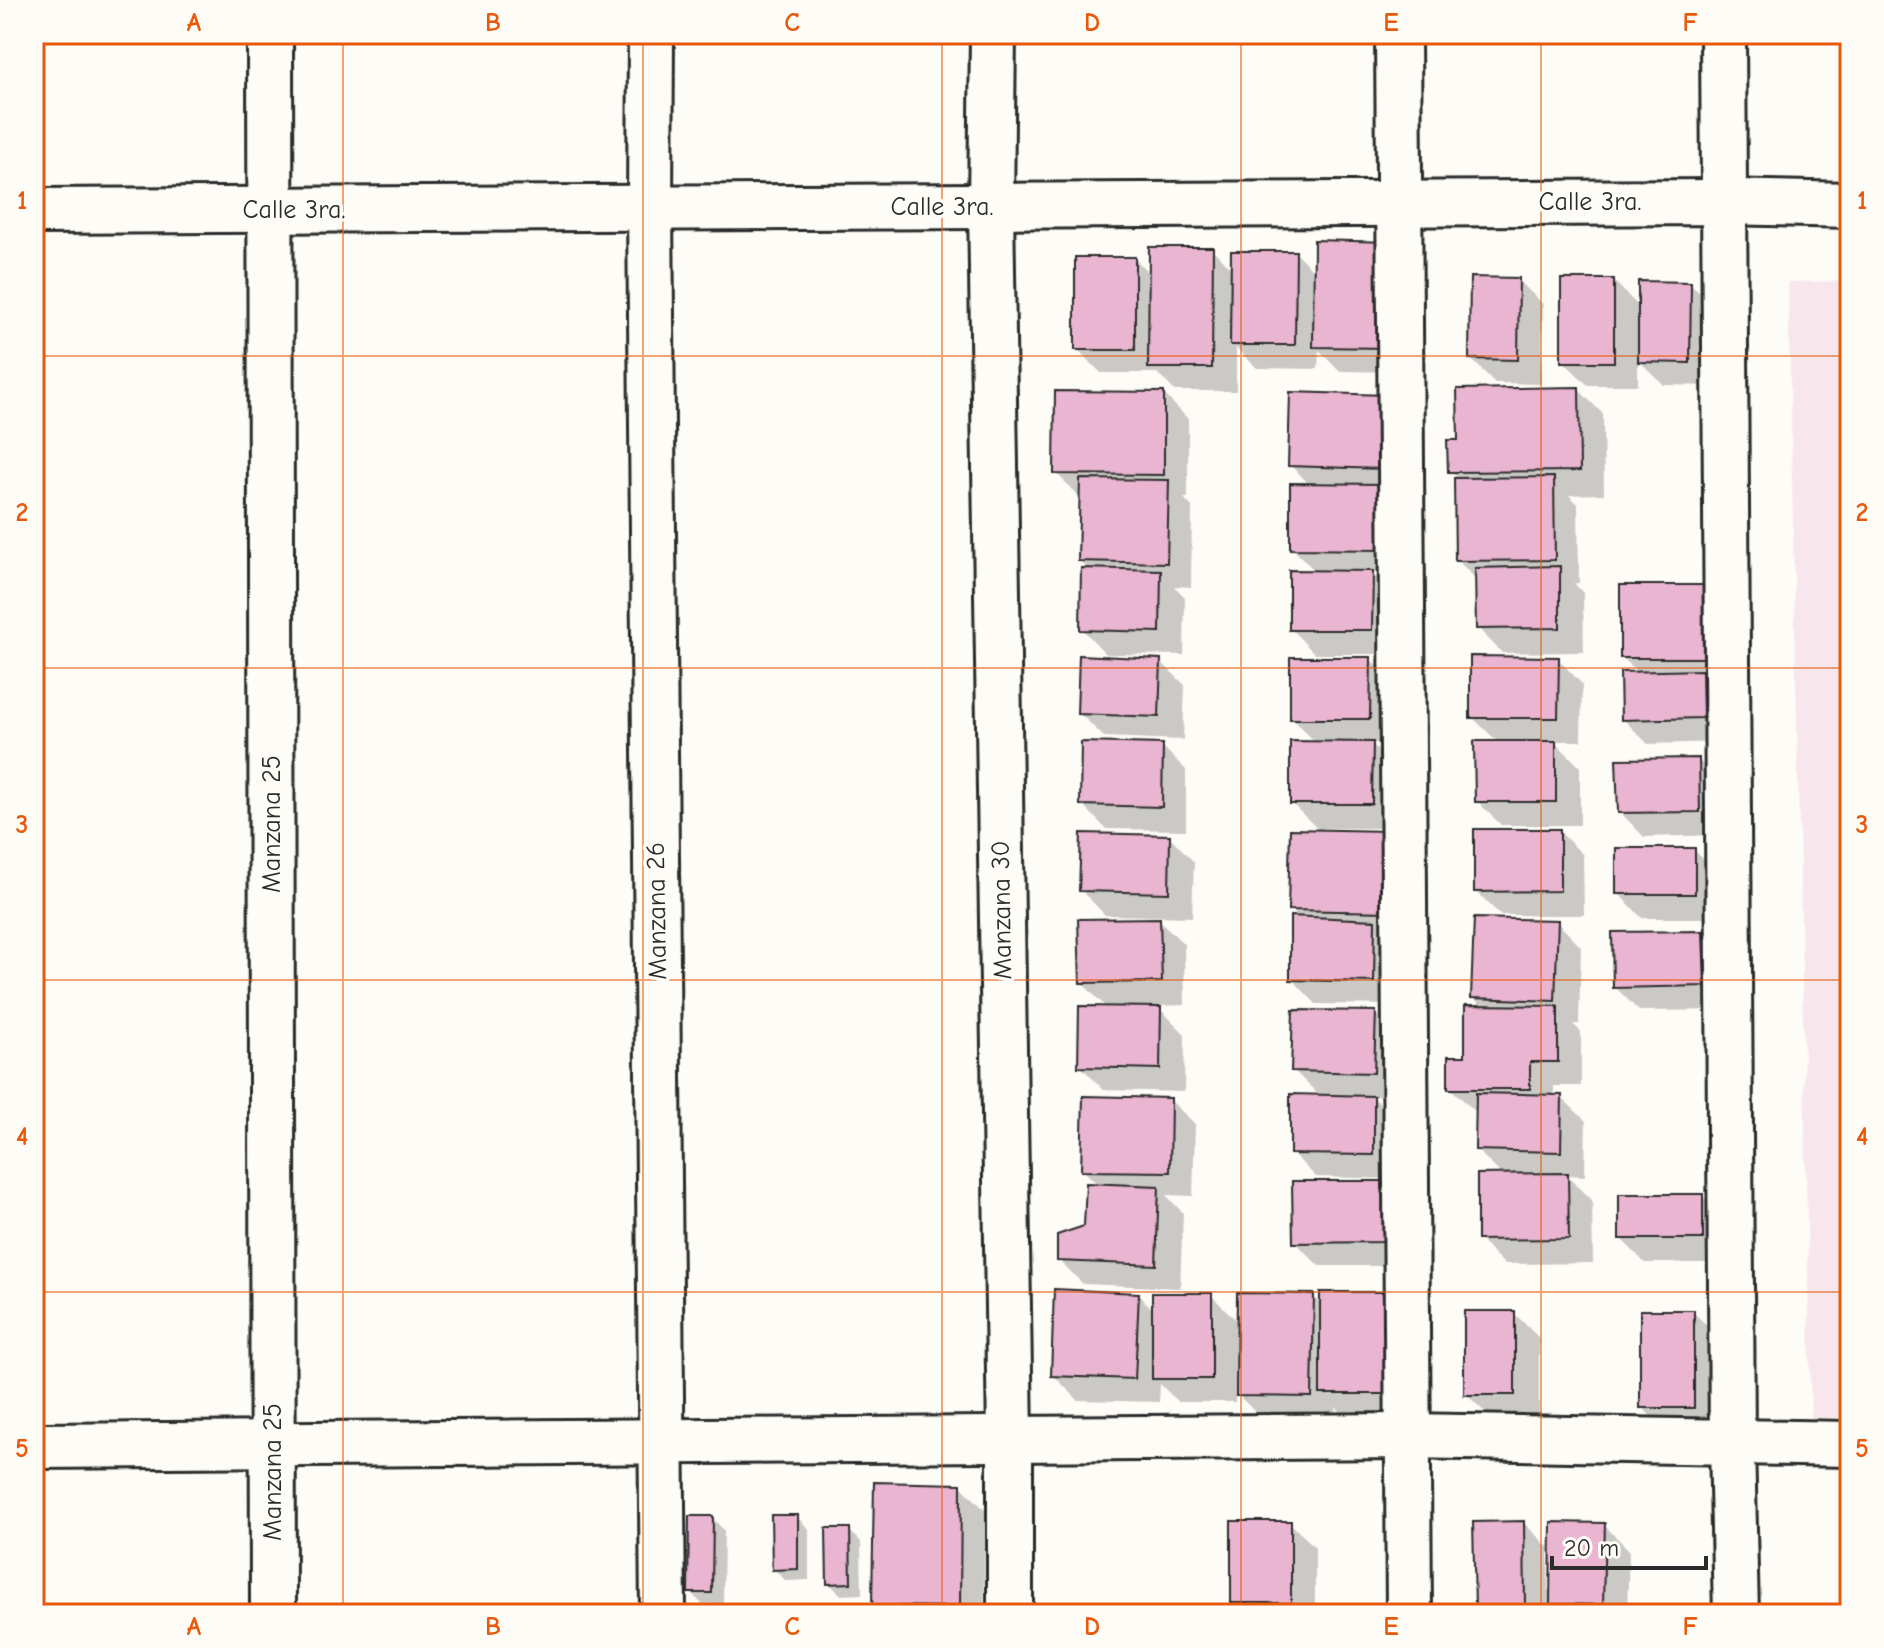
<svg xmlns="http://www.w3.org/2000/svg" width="1884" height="1648" font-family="'Comic Neue',sans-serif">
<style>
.built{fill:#f7e7ec}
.shadow{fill:#0003}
.building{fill:#e9b5d1;stroke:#2b2b2b;stroke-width:2}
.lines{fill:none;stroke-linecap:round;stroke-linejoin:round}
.minor-casing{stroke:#2b2b2b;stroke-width:50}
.major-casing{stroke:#2b2b2b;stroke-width:50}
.minor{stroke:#fdfcf7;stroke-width:44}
.major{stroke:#fdfcf7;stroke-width:44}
.grid{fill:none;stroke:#e8590c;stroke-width:2;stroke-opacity:0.55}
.labels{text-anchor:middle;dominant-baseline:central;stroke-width:7;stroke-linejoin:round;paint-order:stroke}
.street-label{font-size:26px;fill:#2b2b2b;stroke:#fdfcf7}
.neatline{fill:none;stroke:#e8590c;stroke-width:3}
.grid-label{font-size:26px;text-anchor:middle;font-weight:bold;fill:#e8590c}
</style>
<rect width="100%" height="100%" fill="#fdfcf7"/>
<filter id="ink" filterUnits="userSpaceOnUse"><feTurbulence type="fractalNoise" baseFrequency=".0125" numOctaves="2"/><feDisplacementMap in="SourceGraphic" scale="16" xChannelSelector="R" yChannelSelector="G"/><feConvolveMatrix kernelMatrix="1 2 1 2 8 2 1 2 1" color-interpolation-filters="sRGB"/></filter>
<g filter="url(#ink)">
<path class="built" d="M 1850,281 L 1850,1417 L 1811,1418 L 1788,282 Z"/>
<g class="shadow">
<path d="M 1212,249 L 1233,270 L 1296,253 L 1414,372 L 1339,371 L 1319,350 L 1318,369 L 1257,368 L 1236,348 L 1236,391 L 1175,391 L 1157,373 L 1101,373 L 1077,349 L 1135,259 L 1151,275 Z"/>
<path d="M 1518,280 L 1543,304 L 1541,384 L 1495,383 L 1471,359 Z"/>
<path d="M 1614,281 L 1640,308 L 1691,284 L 1715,308 L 1713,386 L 1664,385 L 1638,360 L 1638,385 L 1588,385 L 1563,361 Z"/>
<path d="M 1578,389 L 1603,414 L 1604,494 L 1569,495 L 1578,504 L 1579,583 L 1574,583 L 1583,593 L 1584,652 L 1502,653 L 1478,628 L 1477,580 L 1457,560 L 1456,477 L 1450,471 L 1460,442 Z"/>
<path d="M 1164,394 L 1188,419 L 1188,498 L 1184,498 L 1192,507 L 1191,587 L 1174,586 L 1185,597 L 1184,655 L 1106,654 L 1082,629 L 1090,570 L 1080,561 L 1081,498 L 1056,473 Z"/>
<path d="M 1385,397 L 1407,574 L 1372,573 L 1396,598 L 1396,654 L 1315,654 L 1291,629 L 1317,573 L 1292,548 L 1310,485 L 1290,465 Z"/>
<path d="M 1706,587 L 1726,742 L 1648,744 L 1623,719 L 1638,673 L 1622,657 Z"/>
<path d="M 1370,659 L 1395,684 L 1394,743 L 1371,743 L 1396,769 L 1396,828 L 1323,828 L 1323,832 L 1389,833 L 1398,1005 L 1316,1004 L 1292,979 L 1300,919 L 1290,909 L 1321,832 L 1292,804 L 1317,744 L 1292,718 Z"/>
<path d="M 1558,659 L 1582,684 L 1581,741 L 1554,741 L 1580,767 L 1580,825 L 1501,825 L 1477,801 L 1499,743 L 1472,717 Z"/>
<path d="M 1160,661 L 1185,685 L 1183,740 L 1104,737 L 1079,713 Z"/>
<path d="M 1162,746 L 1186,770 L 1186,830 L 1106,829 L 1082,804 Z"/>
<path d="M 1698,760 L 1723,784 L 1724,835 L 1644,837 L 1620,812 Z"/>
<path d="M 1559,831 L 1583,855 L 1584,915 L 1500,915 L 1476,891 Z"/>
<path d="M 1170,837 L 1194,862 L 1192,917 L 1105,915 L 1081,890 Z"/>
<path d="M 1694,850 L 1719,874 L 1719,918 L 1642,918 L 1618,893 Z"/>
<path d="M 1159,920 L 1184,944 L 1185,1005 L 1157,1006 L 1185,1034 L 1184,1092 L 1104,1090 L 1080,1066 L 1107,1008 L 1082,983 Z"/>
<path d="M 1557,922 L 1581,947 L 1579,1024 L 1573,1024 L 1581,1032 L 1581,1086 L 1554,1086 L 1554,1097 L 1561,1097 L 1586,1121 L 1585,1176 L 1567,1175 L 1592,1200 L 1593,1263 L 1504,1264 L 1479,1239 L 1503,1176 L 1477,1150 L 1477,1113 L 1450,1088 L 1467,1058 L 1483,1007 L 1473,997 Z"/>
<path d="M 1703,933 L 1727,958 L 1729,1010 L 1639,1011 L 1615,987 Z"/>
<path d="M 1375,1013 L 1400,1038 L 1398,1097 L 1372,1096 L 1398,1122 L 1397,1179 L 1316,1177 L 1292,1153 L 1320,1096 L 1293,1070 Z"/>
<path d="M 1170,1100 L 1195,1124 L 1193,1196 L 1166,1195 L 1183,1213 L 1180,1288 L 1083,1284 L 1059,1260 L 1086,1228 L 1099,1186 L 1083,1170 Z"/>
<path d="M 1384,1183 L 1408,1266 L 1319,1266 L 1295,1242 Z"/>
<path d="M 1702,1196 L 1726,1221 L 1726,1263 L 1645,1263 L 1621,1239 Z"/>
<path d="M 1138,1295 L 1154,1310 L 1211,1295 L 1239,1323 L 1313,1296 L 1421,1418 L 1346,1418 L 1336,1407 L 1336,1421 L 1262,1419 L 1235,1392 L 1235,1402 L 1178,1402 L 1160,1384 L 1159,1402 L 1078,1400 L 1053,1375 Z"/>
<path d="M 1693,1312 L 1718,1336 L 1718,1432 L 1666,1432 L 1642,1407 Z"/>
<path d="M 1514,1313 L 1539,1338 L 1539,1418 L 1491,1418 L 1466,1394 Z"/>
<path d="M 961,1486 L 985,1510 L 984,1614 L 883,1614 L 874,1605 Z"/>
<path d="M 797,1517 L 809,1529 L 809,1580 L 786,1581 L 774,1569 Z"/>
<path d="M 712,1518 L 724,1530 L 723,1604 L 702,1604 L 690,1592 Z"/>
<path d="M 1290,1523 L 1315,1547 L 1315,1614 L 1245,1614 L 1233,1603 Z"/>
<path d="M 1524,1523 L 1548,1547 L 1548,1590 L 1552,1590 L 1604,1525 L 1629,1550 L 1627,1614 L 1563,1614 L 1549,1600 L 1549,1614 L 1484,1614 L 1477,1607 Z"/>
<path d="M 849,1530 L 861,1542 L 862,1594 L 841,1595 L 829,1583 Z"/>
</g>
<g class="building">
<path d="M 1314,240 L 1392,242 L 1390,348 L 1313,347 Z"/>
<path d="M 1149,247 L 1213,247 L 1212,368 L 1148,368 Z"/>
<path d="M 1231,251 L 1296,251 L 1295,345 L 1230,345 Z"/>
<rect x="1075" y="257" width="60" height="93"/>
<path d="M 1470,277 L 1519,278 L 1518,360 L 1469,359 Z"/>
<rect x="1561" y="279" width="53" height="83"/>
<path d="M 1638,281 L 1691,282 L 1690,363 L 1638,362 Z"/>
<path d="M 1579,387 L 1580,471 L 1448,472 L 1447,440 L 1458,440 L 1457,389 Z"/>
<path d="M 1055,391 L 1164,392 L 1164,475 L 1054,474 Z"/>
<path d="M 1290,392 L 1386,395 L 1383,469 L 1288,466 Z"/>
<path d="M 1554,477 L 1555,560 L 1455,561 L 1454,478 Z"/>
<path d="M 1080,479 L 1169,480 L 1167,563 L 1078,561 Z"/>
<path d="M 1290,483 L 1384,484 L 1383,550 L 1290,549 Z"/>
<path d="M 1560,566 L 1560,628 L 1476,629 L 1475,568 Z"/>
<path d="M 1081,568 L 1161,570 L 1160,632 L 1080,630 Z"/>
<path d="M 1289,570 L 1373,571 L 1372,630 L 1289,630 Z"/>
<rect x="1620" y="585" width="87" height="73"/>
<path d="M 1079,655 L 1161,659 L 1159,717 L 1077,714 Z"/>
<path d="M 1470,656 L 1559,657 L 1558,718 L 1470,718 Z"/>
<path d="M 1290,657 L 1371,657 L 1370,719 L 1290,719 Z"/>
<path d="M 1702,670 L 1703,718 L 1621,720 L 1620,672 Z"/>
<path d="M 1290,741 L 1373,742 L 1372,804 L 1290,804 Z"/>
<path d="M 1474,741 L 1556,741 L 1556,802 L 1475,802 Z"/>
<path d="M 1081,742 L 1163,744 L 1162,807 L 1080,805 Z"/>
<path d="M 1699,758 L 1700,812 L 1618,813 L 1616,759 Z"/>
<path d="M 1290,829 L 1390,831 L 1388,912 L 1288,910 Z"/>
<path d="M 1474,829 L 1560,829 L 1560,891 L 1474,892 Z"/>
<path d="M 1081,833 L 1170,835 L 1169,893 L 1079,891 Z"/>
<rect x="1616" y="848" width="79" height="46"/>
<path d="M 1290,916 L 1375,920 L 1374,982 L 1290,980 Z"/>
<path d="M 1160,918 L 1162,982 L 1080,983 L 1078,919 Z"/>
<path d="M 1474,918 L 1558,920 L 1555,1001 L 1471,998 Z"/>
<path d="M 1703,931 L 1705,986 L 1613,988 L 1612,932 Z"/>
<path d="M 1465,1005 L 1558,1006 L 1558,1062 L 1530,1062 L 1530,1089 L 1448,1089 L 1448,1056 L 1465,1056 Z"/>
<path d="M 1079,1006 L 1161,1007 L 1160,1069 L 1078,1067 Z"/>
<path d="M 1293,1010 L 1376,1011 L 1374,1073 L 1291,1071 Z"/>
<path d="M 1476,1093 L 1562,1095 L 1561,1152 L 1475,1150 Z"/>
<path d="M 1290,1094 L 1374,1096 L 1374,1155 L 1290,1154 Z"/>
<path d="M 1083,1096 L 1171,1098 L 1170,1172 L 1081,1171 Z"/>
<path d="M 1568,1173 L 1569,1239 L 1477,1240 L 1477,1174 Z"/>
<path d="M 1292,1181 L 1385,1181 L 1385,1242 L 1293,1243 Z"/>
<path d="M 1086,1183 L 1159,1186 L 1156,1265 L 1057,1261 L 1057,1235 L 1084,1226 Z"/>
<rect x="1619" y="1194" width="84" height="45"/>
<path d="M 1054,1289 L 1139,1293 L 1135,1379 L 1051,1376 Z"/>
<rect x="1320" y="1292" width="78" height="102"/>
<rect x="1152" y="1293" width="60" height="86"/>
<path d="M 1237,1293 L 1314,1294 L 1312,1397 L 1236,1396 Z"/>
<rect x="1640" y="1310" width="54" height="98"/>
<rect x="1464" y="1311" width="51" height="84"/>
<path d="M 874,1482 L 961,1484 L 960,1607 L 872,1606 Z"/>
<path d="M 771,1515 L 798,1515 L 798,1569 L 772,1570 Z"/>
<path d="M 689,1516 L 713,1516 L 712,1593 L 688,1593 Z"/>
<rect x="1231" y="1521" width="60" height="82"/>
<path d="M 1524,1521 L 1525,1606 L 1475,1608 L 1473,1522 Z"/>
<path d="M 1551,1522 L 1605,1523 L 1603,1605 L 1550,1604 Z"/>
<path d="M 826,1528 L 850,1528 L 851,1583 L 827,1584 Z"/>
<path d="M 819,1607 L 819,1614 L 685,1614 L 685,1611 Z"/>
</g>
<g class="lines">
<g class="minor-casing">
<g id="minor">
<path d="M 270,34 L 273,1614"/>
<path d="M 651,34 L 650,209 L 663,1614"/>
<path d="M 993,34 L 991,206 L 1010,1438 L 1010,1614"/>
<path d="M 1398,34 L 1409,1614"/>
<path d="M 1723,34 L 1732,1444 L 1736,1614"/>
<path d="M 34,1446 L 1406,1436 L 1850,1444"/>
</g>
</g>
<g class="major-casing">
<path id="major" d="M 34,211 L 1724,202 L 1850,205"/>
</g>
<use href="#minor" class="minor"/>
<use href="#major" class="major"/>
</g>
</g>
<path class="grid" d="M 343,34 L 343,1614M 643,34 L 643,1614M 942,34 L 942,1614M 1241,34 L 1241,1614M 1541,34 L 1541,1614M 34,356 L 1850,356M 34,668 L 1850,668M 34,980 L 1850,980M 34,1292 L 1850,1292"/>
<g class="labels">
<g class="street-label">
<text x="1590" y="202">Calle 3ra.</text>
<text x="942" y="207">Calle 3ra.</text>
<text x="294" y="210">Calle 3ra.</text>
<text transform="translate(272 824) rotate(-90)">Manzana 25</text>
<text transform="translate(1002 910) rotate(-91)">Manzana 30</text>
<text transform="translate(657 911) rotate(-91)">Manzana 26</text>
<text transform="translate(273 1472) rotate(-90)">Manzana 25</text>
</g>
</g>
<rect width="1884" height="1648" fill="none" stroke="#fdfcf7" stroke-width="88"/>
<path d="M1552 1556v12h154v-12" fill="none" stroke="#2b2b2b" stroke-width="4"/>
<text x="1564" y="1556" font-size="24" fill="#2b2b2b" stroke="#fdfcf7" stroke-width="6" paint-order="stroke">20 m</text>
<rect x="44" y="44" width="1796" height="1560" class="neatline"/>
<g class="grid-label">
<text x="194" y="31">A</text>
<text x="493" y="31">B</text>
<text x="792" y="31">C</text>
<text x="1092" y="31">D</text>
<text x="1391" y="31">E</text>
<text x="1690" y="31">F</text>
<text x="22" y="209">1</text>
<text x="1862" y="209">1</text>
<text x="22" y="521">2</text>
<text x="1862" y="521">2</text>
<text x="22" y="833">3</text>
<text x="1862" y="833">3</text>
<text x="22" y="1145">4</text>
<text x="1862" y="1145">4</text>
<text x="22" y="1457">5</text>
<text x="1862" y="1457">5</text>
<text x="194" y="1635">A</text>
<text x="493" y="1635">B</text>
<text x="792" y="1635">C</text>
<text x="1092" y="1635">D</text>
<text x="1391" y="1635">E</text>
<text x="1690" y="1635">F</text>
</g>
</svg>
